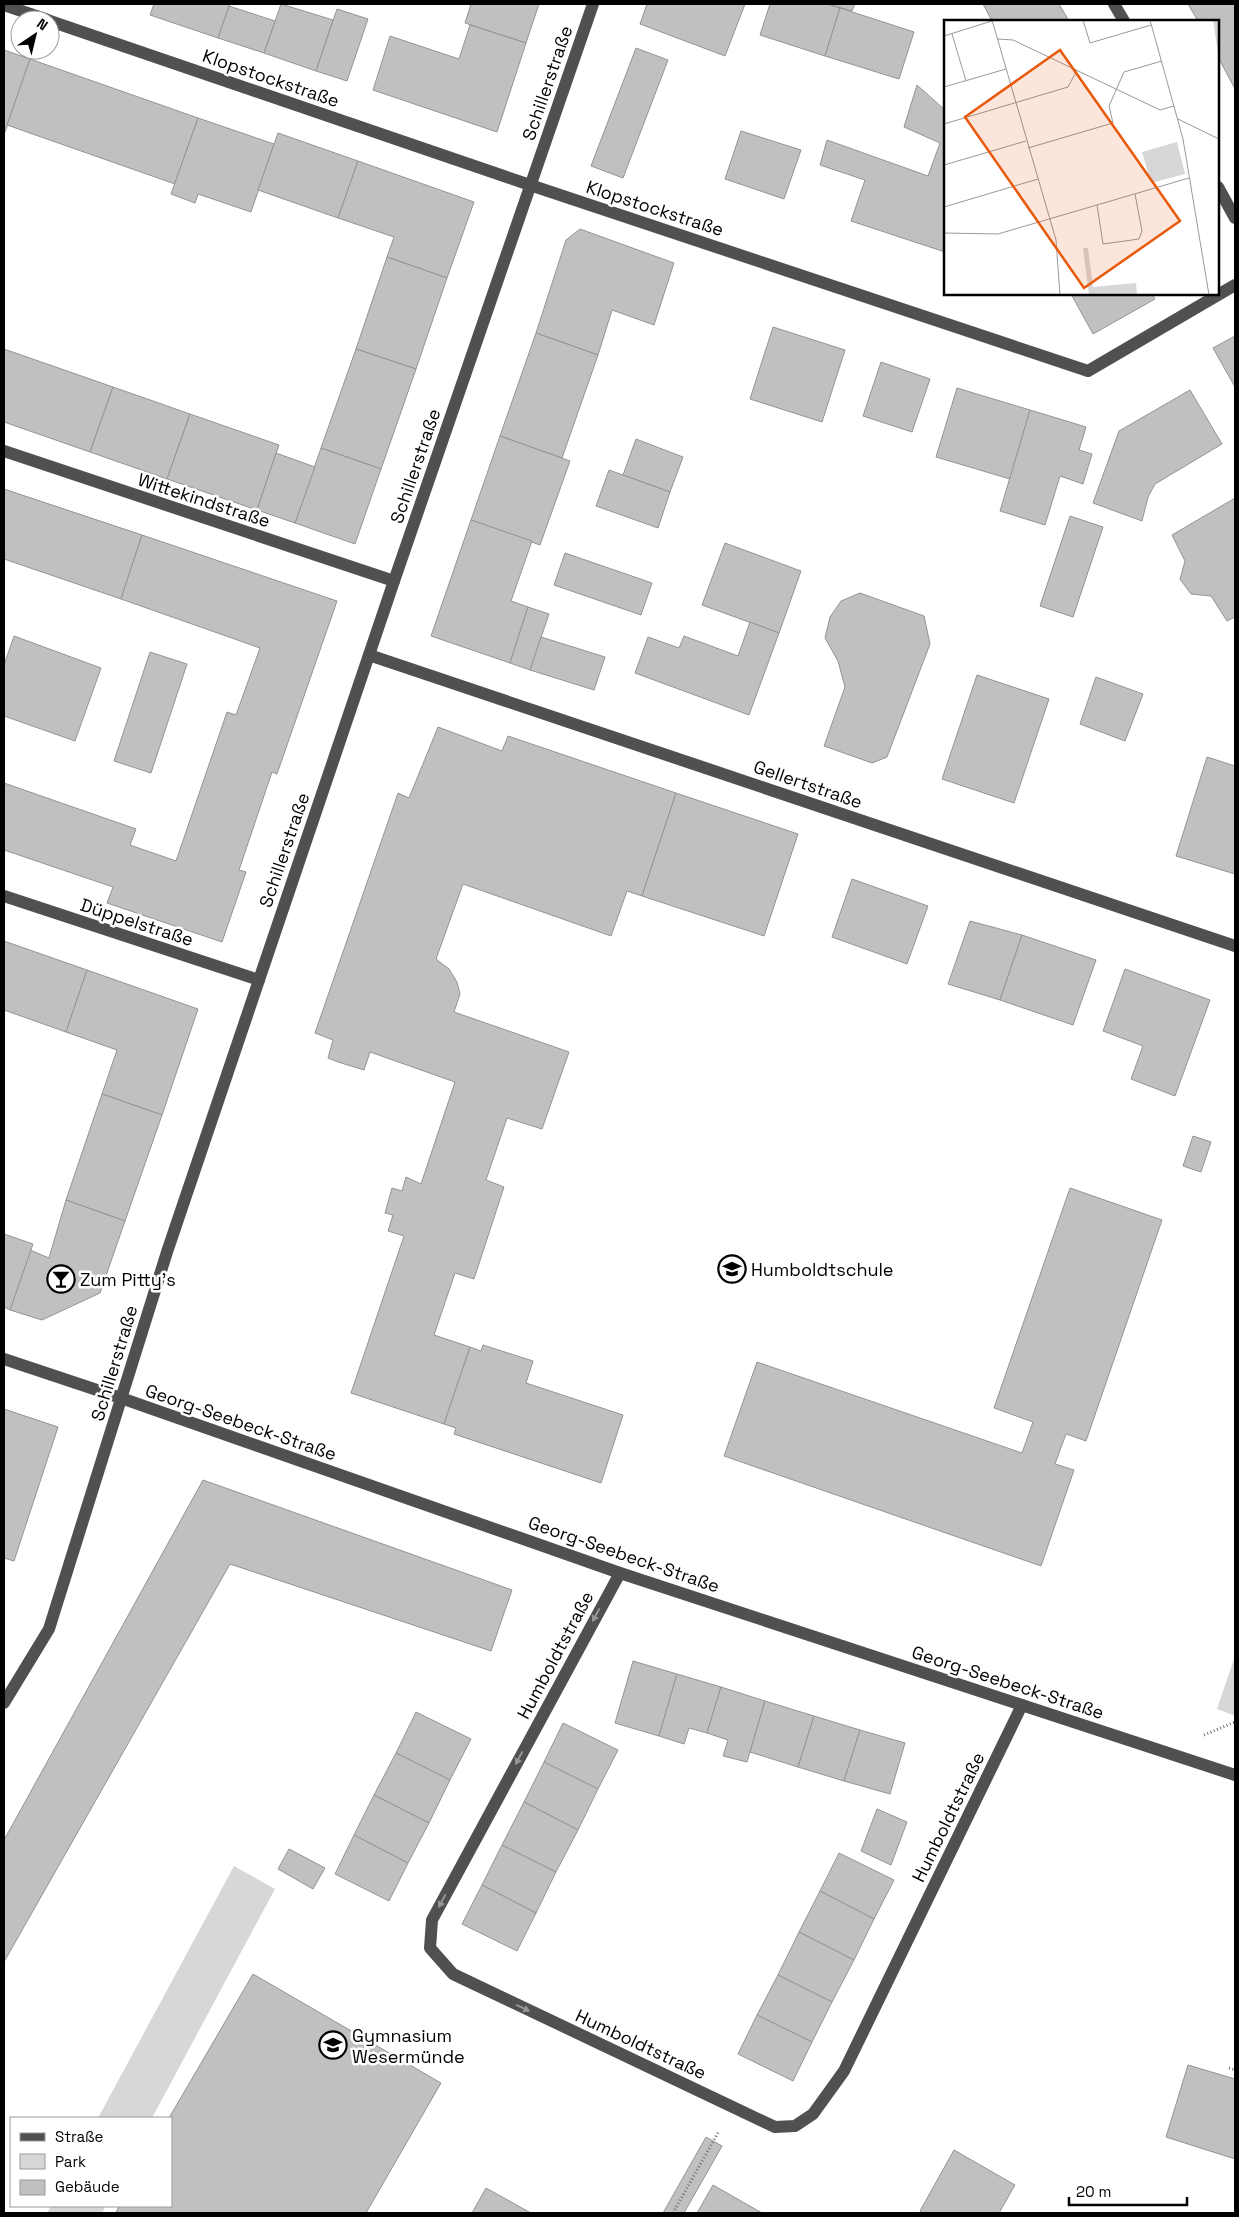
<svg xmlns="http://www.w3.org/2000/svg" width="1239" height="2217" font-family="'Space Grotesk',sans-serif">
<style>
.green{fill:#d7d7d7}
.building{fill:#c0c0c0;stroke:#949494}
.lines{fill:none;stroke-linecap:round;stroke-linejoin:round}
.path{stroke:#727272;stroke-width:3;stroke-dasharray:1 2.5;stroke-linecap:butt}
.minor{stroke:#505050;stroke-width:12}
.oneway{fill:#969696}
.labels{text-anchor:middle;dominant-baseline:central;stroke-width:5;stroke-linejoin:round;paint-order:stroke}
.street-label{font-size:18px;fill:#000;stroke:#fff}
.poi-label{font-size:18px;fill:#000;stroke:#fff;text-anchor:start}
.inset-road{fill:none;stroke:#999;stroke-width:1}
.view{fill:#e8590c;fill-opacity:0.15;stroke:#e8590c;stroke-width:2.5}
.inset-edge{fill:none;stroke:#000;stroke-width:2.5}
</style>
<rect width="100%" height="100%" fill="#fff"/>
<g class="green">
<path d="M 1235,1656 L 1235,1716 L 1217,1709 Z"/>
<path d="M 234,1866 L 275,1889 L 152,2118 L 98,2118 Z"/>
<path d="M 51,2206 L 106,2206 L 102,2213 L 47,2213 Z"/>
</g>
<g class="building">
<path d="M 154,4 L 230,4 L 218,38 L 150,15 Z"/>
<path d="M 281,4 L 333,20 L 316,71 L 264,53 Z"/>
<path d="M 471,4 L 539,4 L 526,43 L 465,23 Z"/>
<path d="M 647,4 L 745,4 L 725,56 L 640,24 Z"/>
<path d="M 770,4 L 827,4 L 840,8 L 825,56 L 760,35 Z"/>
<path d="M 827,4 L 855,4 L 852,11 Z"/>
<path d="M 983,4 L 1059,4 L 1069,21 L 992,21 Z"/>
<path d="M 1188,4 L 1235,4 L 1235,89 L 1218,57 L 1218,21 L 1198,21 Z"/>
<path d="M 229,6 L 275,21 L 264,53 L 218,38 Z"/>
<path d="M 840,8 L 914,32 L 899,79 L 825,56 Z"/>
<path d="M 337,9 L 368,19 L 347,81 L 316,71 Z"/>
<path d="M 470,25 L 526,43 L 497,132 L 373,90 L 390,36 L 459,59 Z"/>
<path d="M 636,48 L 668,60 L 623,178 L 591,166 Z"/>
<path d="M 4,50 L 30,59 L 4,135 Z"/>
<path d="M 30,59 L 198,118 L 175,184 L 7,125 Z"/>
<path d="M 917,85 L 945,110 L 945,252 L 851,221 L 865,180 L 820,165 L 827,140 L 928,176 L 940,143 L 904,127 Z"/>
<path d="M 198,118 L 274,144 L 251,212 L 198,194 L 195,203 L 171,194 Z"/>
<path d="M 741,131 L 801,150 L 784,199 L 725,179 Z"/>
<path d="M 278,133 L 358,161 L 338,218 L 258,190 Z"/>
<path d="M 358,161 L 474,202 L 447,278 L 387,257 L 394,237 L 338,218 Z"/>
<path d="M 580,229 L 674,263 L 654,325 L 612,310 L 598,355 L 536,333 L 566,240 Z"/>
<path d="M 387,257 L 447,278 L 416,369 L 356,349 Z"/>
<path d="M 1071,294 L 1152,294 L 1155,299 L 1093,334 Z"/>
<path d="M 773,327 L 845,350 L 822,422 L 750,399 Z"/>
<path d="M 536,333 L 598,355 L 562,458 L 500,436 Z"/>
<path d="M 1235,336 L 1235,387 L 1213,348 Z"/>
<path d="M 4,349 L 113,387 L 90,452 L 4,422 Z"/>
<path d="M 356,349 L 416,369 L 381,469 L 321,448 Z"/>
<path d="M 881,362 L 930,379 L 912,432 L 863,416 Z"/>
<path d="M 113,387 L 190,414 L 167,479 L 90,452 Z"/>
<path d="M 957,388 L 1030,410 L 1010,479 L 936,457 Z"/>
<path d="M 1190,390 L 1222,444 L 1155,484 L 1148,497 L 1142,521 L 1093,503 L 1119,431 Z"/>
<path d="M 1030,410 L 1086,427 L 1079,450 L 1092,454 L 1083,484 L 1060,476 L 1045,525 L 1000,511 Z"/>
<path d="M 190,414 L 279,445 L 257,510 L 167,479 Z"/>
<path d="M 500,436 L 570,461 L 540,545 L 471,520 Z"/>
<path d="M 636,439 L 683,457 L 670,492 L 623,475 Z"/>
<path d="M 321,448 L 381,469 L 355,544 L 295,523 Z"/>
<path d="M 276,453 L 315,467 L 295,523 L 257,510 Z"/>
<path d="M 609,470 L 670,492 L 658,528 L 596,506 Z"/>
<path d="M 4,489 L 142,535 L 121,599 L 4,559 Z"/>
<path d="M 1235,498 L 1235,617 L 1227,621 L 1211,596 L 1191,594 L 1180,579 L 1185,561 L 1172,535 Z"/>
<path d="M 1070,516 L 1103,527 L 1073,617 L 1040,606 Z"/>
<path d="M 471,520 L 532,541 L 511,601 L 528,607 L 510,663 L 431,636 Z"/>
<path d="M 142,535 L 337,601 L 277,774 L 272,772 L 239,870 L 246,872 L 222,942 L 107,903 L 113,887 L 4,850 L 4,783 L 136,829 L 130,845 L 176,861 L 227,712 L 236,715 L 260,648 L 121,599 Z"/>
<path d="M 725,543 L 801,571 L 779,633 L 702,605 Z"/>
<path d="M 565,553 L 652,583 L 641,615 L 554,585 Z"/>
<path d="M 860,593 L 924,616 L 930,644 L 887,757 L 872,763 L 824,746 L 845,687 L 838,661 L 825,638 L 830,617 L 841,601 Z"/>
<path d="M 528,607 L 549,614 L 530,670 L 510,663 Z"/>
<path d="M 750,622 L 779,633 L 749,715 L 635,673 L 648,637 L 679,648 L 684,636 L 738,656 Z"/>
<path d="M 14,636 L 101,668 L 75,741 L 4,716 L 4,665 Z"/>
<path d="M 541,637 L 605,657 L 594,690 L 530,670 Z"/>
<path d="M 150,652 L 187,664 L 151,773 L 114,761 Z"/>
<path d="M 977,675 L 1049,699 L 1014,803 L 942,779 Z"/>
<path d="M 1096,677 L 1143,694 L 1125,741 L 1080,724 Z"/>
<path d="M 438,727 L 502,751 L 508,736 L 676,793 L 642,896 L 627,891 L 611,936 L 463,884 L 436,959 L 449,969 L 457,982 L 460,994 L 454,1012 L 569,1052 L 542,1129 L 507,1118 L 486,1180 L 504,1187 L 474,1279 L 455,1273 L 434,1335 L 470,1347 L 444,1424 L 351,1393 L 404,1236 L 388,1231 L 393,1215 L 385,1213 L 392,1188 L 402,1191 L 406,1177 L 421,1184 L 455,1082 L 370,1052 L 364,1070 L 338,1062 L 328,1058 L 333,1040 L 315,1033 L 398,793 L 409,798 Z"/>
<path d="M 1207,757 L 1235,766 L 1235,874 L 1176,856 Z"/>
<path d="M 676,793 L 798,834 L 764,936 L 642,896 Z"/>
<path d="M 852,879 L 928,906 L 907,964 L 832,937 Z"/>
<path d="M 970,921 L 1022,935 L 1000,1000 L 948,984 Z"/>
<path d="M 1022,935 L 1096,960 L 1073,1025 L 1000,1000 Z"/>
<path d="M 4,941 L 87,970 L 66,1032 L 4,1010 Z"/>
<path d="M 1125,969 L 1210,1000 L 1175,1096 L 1131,1079 L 1143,1046 L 1103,1031 Z"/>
<path d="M 87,970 L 198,1009 L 162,1115 L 102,1094 L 117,1050 L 66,1032 Z"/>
<path d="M 102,1094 L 162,1115 L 125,1221 L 66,1200 Z"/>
<path d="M 1193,1136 L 1211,1142 L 1201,1172 L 1183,1166 Z"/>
<path d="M 1070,1188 L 1162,1220 L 1086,1441 L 1066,1434 L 1055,1464 L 1074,1470 L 1041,1566 L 724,1456 L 757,1362 L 1022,1453 L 1033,1422 L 994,1408 Z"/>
<path d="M 66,1200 L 125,1221 L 100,1293 L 42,1320 L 10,1310 L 30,1250 L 49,1258 Z"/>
<path d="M 4,1234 L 33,1244 L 10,1310 L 4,1307 Z"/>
<path d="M 483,1345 L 533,1361 L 526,1383 L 623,1415 L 601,1483 L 454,1434 L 456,1428 L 444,1424 L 470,1347 L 481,1351 Z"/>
<path d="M 4,1409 L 58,1427 L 14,1561 L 4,1558 Z"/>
<path d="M 203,1480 L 512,1590 L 491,1651 L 230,1564 L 4,1962 L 4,1840 Z"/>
<path d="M 633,1661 L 677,1674 L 659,1736 L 615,1723 Z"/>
<path d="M 677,1674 L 721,1687 L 707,1733 L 689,1728 L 684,1744 L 659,1736 Z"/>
<path d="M 721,1687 L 765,1701 L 747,1762 L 723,1756 L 728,1740 L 707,1733 Z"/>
<path d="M 765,1701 L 814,1716 L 798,1767 L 750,1752 Z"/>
<path d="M 416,1712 L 471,1739 L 450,1780 L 396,1753 Z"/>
<path d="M 814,1716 L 860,1730 L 844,1781 L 798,1767 Z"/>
<path d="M 563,1723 L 618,1750 L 598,1789 L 544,1762 Z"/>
<path d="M 860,1730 L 905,1743 L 890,1794 L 844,1781 Z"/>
<path d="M 396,1753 L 450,1780 L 429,1823 L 374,1795 Z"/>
<path d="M 544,1762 L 598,1789 L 578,1830 L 524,1802 Z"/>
<path d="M 374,1795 L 429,1823 L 408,1863 L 354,1835 Z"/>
<path d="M 524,1802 L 578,1830 L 556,1872 L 502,1845 Z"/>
<path d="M 877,1809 L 907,1822 L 891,1865 L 861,1851 Z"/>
<path d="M 354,1835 L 408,1863 L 389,1901 L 335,1874 Z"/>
<path d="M 502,1845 L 556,1872 L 536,1913 L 482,1885 Z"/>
<path d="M 289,1849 L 325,1868 L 313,1889 L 278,1869 Z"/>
<path d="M 839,1853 L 894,1880 L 874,1919 L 820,1891 Z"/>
<path d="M 482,1885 L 536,1913 L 517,1951 L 462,1924 Z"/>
<path d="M 820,1891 L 874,1919 L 854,1960 L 799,1932 Z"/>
<path d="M 799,1932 L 854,1960 L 832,2002 L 778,1975 Z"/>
<path d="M 253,1974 L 441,2083 L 366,2213 L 116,2213 L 119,2206 L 171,2206 L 171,2118 L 169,2118 Z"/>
<path d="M 778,1975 L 832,2002 L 812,2042 L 757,2015 Z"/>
<path d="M 757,2015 L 812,2042 L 793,2081 L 738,2054 Z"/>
<path d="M 1188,2065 L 1235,2079 L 1235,2159 L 1166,2137 Z"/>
<path d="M 706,2137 L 722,2146 L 684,2213 L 663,2213 Z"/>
<path d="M 954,2150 L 1015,2185 L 999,2213 L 924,2213 L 920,2211 Z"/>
<path d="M 713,2185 L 762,2213 L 697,2213 Z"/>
<path d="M 486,2188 L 531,2213 L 472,2213 Z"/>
</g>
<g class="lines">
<g class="path">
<path d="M 1204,1735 L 1235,1722"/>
<path d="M 1229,2068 L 1235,2070"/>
<path d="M 673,2213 L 719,2131"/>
</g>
<g class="minor">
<path d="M 1114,4 L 1124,21"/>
<path d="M 4,5 L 48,20"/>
<path d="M 50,21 L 530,185 L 1088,371 L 1235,285"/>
<path d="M 1218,187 L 1235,218"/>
<path d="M 4,451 L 394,581"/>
<path d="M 369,655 L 1235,946"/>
<path d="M 4,896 L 259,980"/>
<path d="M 4,1359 L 121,1398 L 620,1573 L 1235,1775"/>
<path d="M 620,1573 L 432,1920 L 430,1948 L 453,1974 L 775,2127 L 795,2126 L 813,2114 L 844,2071 L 1022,1705"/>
<path d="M 4,1703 L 49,1629 L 167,1252 L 394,581 L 593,4"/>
</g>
</g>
<defs><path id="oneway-solid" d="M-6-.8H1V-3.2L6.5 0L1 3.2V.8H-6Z" transform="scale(1.25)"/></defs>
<g class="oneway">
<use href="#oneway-solid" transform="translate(596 1615) rotate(118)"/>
<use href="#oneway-solid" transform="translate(519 1758) rotate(118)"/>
<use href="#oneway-solid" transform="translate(442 1901) rotate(118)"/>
<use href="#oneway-solid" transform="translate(523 2008) rotate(25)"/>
</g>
<defs>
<g id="school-ring" transform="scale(1.4375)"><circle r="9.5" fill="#fff" stroke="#000" stroke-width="1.5"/><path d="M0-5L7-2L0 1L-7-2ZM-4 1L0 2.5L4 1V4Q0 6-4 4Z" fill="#000"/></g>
<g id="bar-ring" transform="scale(1.4375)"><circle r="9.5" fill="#fff" stroke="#000" stroke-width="1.5"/><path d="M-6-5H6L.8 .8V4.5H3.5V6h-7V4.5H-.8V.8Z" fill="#000"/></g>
</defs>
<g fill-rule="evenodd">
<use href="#school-ring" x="732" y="1269"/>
<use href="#bar-ring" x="61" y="1279"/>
<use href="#school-ring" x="333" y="2045"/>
</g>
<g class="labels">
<g class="street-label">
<text transform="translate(271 78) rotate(19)">Klopstockstraße</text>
<text transform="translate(547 83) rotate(-71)">Schillerstraße</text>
<text transform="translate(655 208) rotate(18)">Klopstockstraße</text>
<text transform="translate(415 466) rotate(-71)">Schillerstraße</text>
<text transform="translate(204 500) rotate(18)">Wittekindstraße</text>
<text transform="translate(808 784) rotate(19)">Gellertstraße</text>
<text transform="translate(284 850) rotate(-71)">Schillerstraße</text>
<text transform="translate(137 922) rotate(18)">Düppelstraße</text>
<text transform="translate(114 1363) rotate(-73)">Schillerstraße</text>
<text transform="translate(241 1422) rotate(19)">Georg-Seebeck-Straße</text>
<text transform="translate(624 1554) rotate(19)">Georg-Seebeck-Straße</text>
<text transform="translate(555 1655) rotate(-62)">Humboldtstraße</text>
<text transform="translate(1008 1682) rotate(18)">Georg-Seebeck-Straße</text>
<text transform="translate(948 1817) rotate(-64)">Humboldtstraße</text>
<text transform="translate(641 2044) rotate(25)">Humboldtstraße</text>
</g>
<g class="poi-label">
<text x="751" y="1269">Humboldtschule</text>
<text x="80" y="1279">Zum Pitty's</text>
<text x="352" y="2035">Gymnasium<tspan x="352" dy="21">Wesermünde</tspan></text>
</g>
</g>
<g transform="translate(944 20)">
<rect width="275" height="275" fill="#fff"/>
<path d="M 269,0 L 275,0 L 275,40 ZM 233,122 L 241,154 L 207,163 L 198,132 ZM 139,228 L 144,228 L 149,267 L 192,263 L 193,275 L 145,275 Z" fill="#d7d7d7"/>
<path class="inset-road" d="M 48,0 L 112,220 L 116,275M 139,0 L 146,23 L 207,5M 206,0 L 239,119 L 265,275M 8,14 L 22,61M 0,16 L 51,0M 53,19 L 69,20 L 216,90 L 230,86M 0,67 L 62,49M 234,99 L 275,119M 0,104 L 124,67 L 133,50M 84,128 L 169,103 L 165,86 L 180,52 L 218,41M 0,145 L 82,121M 153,185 L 159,224 L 195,219 L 198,211 L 191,174M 0,187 L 94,159M 0,213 L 54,214 L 245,158"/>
<path class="view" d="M 116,30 L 236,201 L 140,268 L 21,97 Z"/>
<rect width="275" height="275" class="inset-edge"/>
</g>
<rect width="1239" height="2217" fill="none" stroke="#000000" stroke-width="10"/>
<rect x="10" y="2117" width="162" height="90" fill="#ffffff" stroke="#999999"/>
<rect x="20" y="2133" width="25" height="8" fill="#505050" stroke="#999999"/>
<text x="55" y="2142" font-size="15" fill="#000000">Straße</text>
<rect x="20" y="2154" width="25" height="15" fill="#d7d7d7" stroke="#999999"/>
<text x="55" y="2167" font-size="15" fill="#000000">Park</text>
<rect x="20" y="2180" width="25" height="15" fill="#c0c0c0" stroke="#999999"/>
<text x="55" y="2192" font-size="15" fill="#000000">Gebäude</text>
<g transform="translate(35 35) rotate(35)"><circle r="24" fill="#ffffff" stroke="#999999"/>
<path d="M0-4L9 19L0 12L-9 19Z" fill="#000000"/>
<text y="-8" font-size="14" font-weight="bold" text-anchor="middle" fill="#000000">N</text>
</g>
<path d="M1069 2197v8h118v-8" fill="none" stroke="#000000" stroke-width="2.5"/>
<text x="1076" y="2197" font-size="15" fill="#000000" stroke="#ffffff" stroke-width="4" paint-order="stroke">20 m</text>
</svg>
